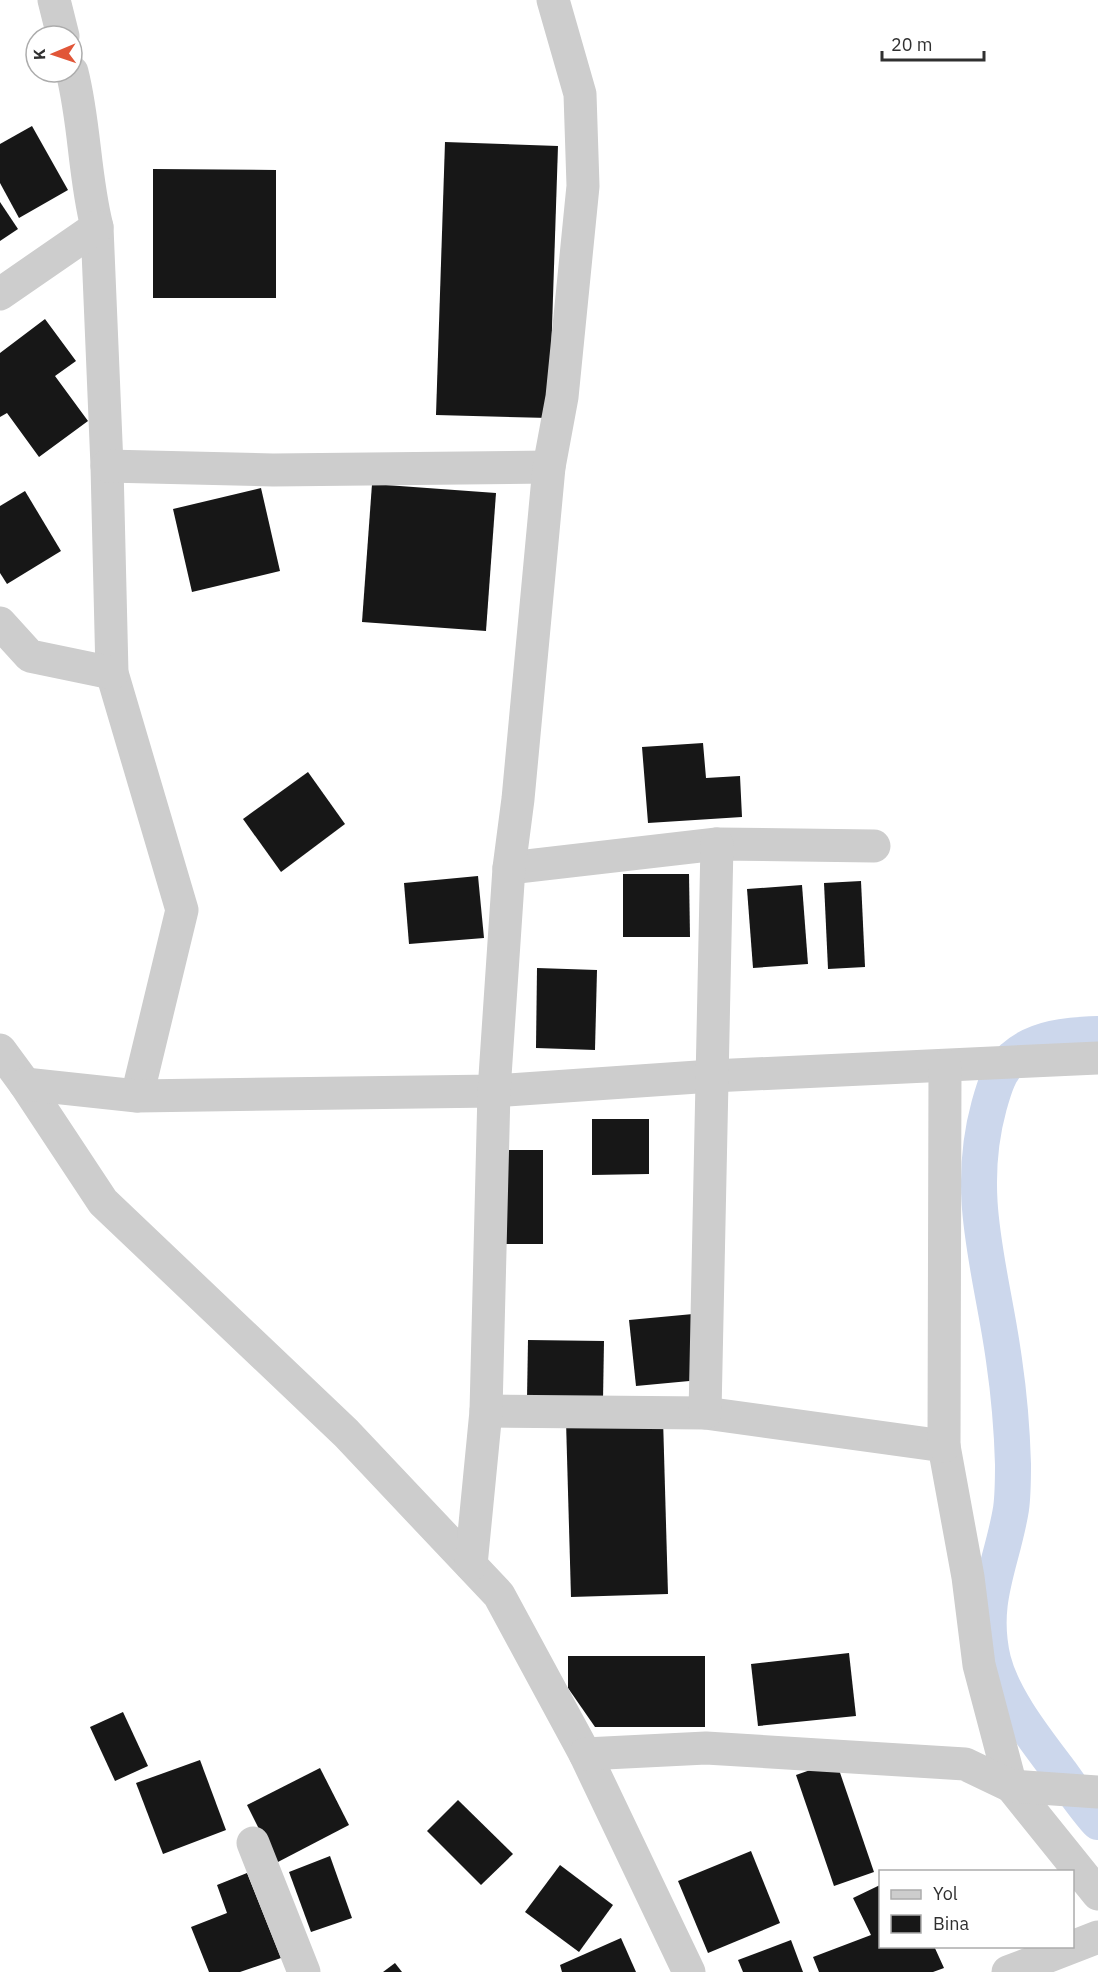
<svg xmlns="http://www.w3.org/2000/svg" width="1098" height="1972" font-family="'IBM Plex Sans',sans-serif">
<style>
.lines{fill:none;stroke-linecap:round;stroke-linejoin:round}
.canal{stroke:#ccd7ec;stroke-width:36}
.building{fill:#171717}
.minor{stroke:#cdcdcd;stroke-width:33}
</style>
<rect width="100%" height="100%" fill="#fff"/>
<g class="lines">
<path class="canal" d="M 1098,1034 C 1068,1035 1036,1037 1013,1058 C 999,1070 994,1088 989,1106 C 964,1197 992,1271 1004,1360 C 1009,1394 1012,1429 1013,1464 C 1013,1478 1013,1495 1011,1509 C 1002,1564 979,1601 993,1660 C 1003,1699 1036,1740 1060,1772 C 1072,1789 1084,1806 1098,1822"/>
</g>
<g class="building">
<path d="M 32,126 L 68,190 L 19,218 L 0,183 L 0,144 Z"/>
<path d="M 445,142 L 558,146 L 549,418 L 436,415 Z"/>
<path d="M 153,169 L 276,170 L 276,298 L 153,298 Z"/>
<path d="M 0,202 L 18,229 L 0,241 Z"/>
<path d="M 45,319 L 76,361 L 55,376 L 88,421 L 39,457 L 7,413 L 0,417 L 0,353 Z"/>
<path d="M 372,484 L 496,493 L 486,631 L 362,622 Z"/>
<path d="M 261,488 L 280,571 L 192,592 L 173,509 Z"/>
<path d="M 25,491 L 61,551 L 7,584 L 0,573 L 0,506 Z"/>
<path d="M 703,743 L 706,778 L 740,776 L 742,817 L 648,823 L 642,747 Z"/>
<path d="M 308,772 L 345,824 L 281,872 L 243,819 Z"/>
<path d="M 623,874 L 689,874 L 690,937 L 623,937 Z"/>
<path d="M 478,876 L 484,938 L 409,944 L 404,883 Z"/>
<path d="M 861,881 L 865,967 L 828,969 L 824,883 Z"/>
<path d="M 802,885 L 808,964 L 753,968 L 747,889 Z"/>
<path d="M 537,968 L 597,970 L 595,1050 L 536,1048 Z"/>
<path d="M 592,1119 L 649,1119 L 649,1174 L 592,1175 Z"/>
<rect x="506" y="1150" width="37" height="94"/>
<path d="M 693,1314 L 700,1380 L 636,1386 L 629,1320 Z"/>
<path d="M 528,1340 L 604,1341 L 603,1400 L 527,1399 Z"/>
<path d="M 663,1418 L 668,1594 L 571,1597 L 566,1421 Z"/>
<path d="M 849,1653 L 856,1716 L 758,1726 L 751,1664 Z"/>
<path d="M 568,1656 L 705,1656 L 705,1727 L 595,1727 L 568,1688 Z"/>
<path d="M 123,1712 L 148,1766 L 115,1781 L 90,1727 Z"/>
<path d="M 200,1760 L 226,1830 L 163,1854 L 136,1783 Z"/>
<path d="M 836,1761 L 874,1872 L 834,1886 L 796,1775 Z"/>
<path d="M 320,1768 L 349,1825 L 276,1863 L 247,1805 Z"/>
<path d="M 458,1800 L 513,1854 L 481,1885 L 427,1831 Z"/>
<path d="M 751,1851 L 780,1923 L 708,1953 L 678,1881 Z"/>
<path d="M 330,1856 L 352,1918 L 311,1932 L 289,1872 Z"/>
<path d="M 560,1865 L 613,1905 L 579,1952 L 525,1912 Z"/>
<path d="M 247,1873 L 281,1958 L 240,1972 L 209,1972 L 191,1927 L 227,1913 L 217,1885 Z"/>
<path d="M 880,1885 L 880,1946 L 934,1946 L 944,1968 L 933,1972 L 819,1972 L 813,1957 L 871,1935 L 853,1898 Z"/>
<path d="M 621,1938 L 636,1972 L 562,1972 L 560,1965 Z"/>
<path d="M 791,1940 L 803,1972 L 743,1972 L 738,1960 Z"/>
<path d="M 395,1963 L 402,1972 L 383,1972 Z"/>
</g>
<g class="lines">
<g class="minor">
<path d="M 54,0 L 63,36"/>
<path d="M 72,72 C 85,123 84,176 97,227 L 107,466 L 112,673 L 182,910 L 137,1096"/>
<path d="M 0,294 L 97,227"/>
<path d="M 107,466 L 273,470 L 549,467"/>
<path d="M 0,623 L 30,656 L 112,673"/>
<path d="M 509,868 L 717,844 L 874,846"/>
<path d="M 0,1050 L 25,1084 L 103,1202 L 346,1433 L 499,1595 L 585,1754 L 689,1972"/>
<path d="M 25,1084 L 137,1096 L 494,1091 L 712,1076 L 1098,1058"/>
<path d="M 486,1411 L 705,1413 L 944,1446 L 968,1577 L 979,1665 L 1011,1786 L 1098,1894"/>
<path d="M 705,1413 L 717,844"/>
<path d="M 944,1446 L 945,1066"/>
<path d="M 471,1565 L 486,1411 L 494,1091 L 509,868 L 518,799 L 549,467 L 562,397 L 583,186 L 580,94 L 553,0"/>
<path d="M 585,1754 L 706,1748 L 965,1764 L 1011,1786 L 1098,1792"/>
<path d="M 253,1843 L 304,1972"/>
<path d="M 1008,1972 L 1098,1937"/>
</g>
</g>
<rect x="879" y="1870" width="195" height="78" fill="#ffffff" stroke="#acacac" stroke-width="1.5"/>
<rect x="891" y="1890" width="30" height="9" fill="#cdcdcd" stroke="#acacac" stroke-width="1.5"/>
<text x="933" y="1900" font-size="18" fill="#303030">Yol</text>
<rect x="891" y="1915" width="30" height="18" fill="#171717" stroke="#acacac" stroke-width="1.5"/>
<text x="933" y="1930" font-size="18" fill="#303030">Bina</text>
<g transform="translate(54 54) rotate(268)"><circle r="28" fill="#ffffff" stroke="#acacac" stroke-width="1.5"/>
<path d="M0-4.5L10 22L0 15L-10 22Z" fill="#e15638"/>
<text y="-9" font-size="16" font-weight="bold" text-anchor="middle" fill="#303030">K</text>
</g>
<path d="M882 51v9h102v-9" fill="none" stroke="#303030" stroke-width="3"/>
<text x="891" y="51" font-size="18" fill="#303030" stroke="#ffffff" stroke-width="4.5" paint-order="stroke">20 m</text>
</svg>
